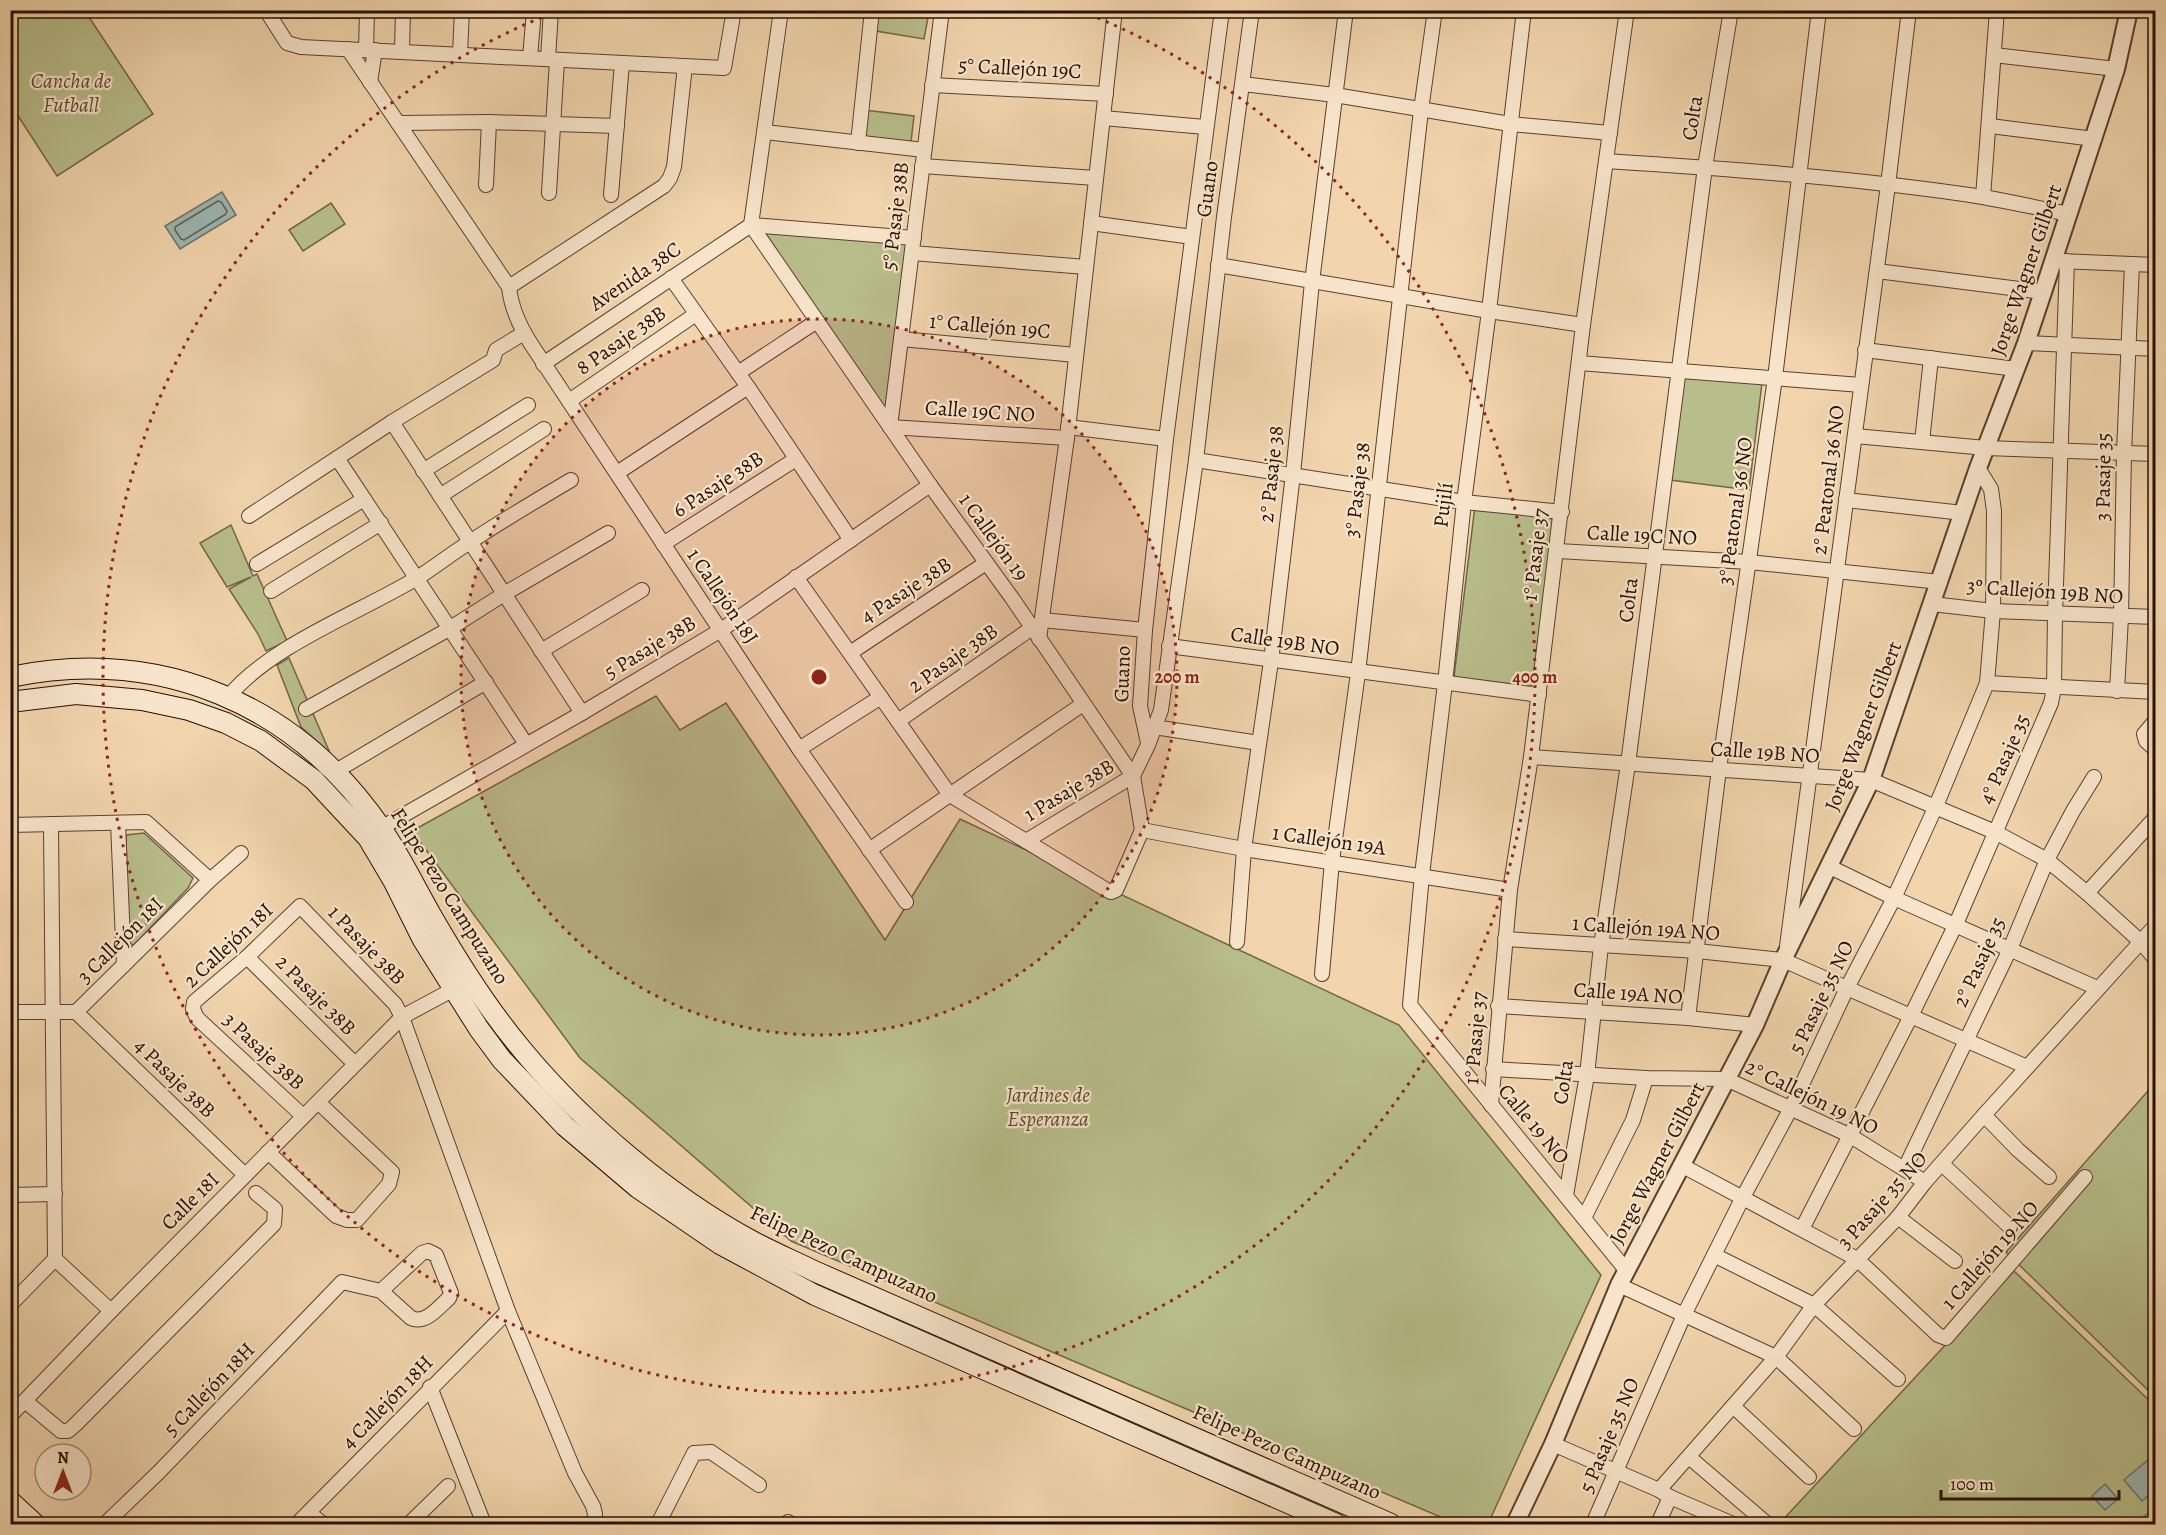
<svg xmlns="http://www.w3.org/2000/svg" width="2166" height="1535" font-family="Alegreya,serif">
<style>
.green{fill:#b8be8b;stroke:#706646;stroke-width:1.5}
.water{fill:#9db7b2;stroke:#6e736b;stroke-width:1.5}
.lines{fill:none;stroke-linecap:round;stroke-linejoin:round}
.shore{stroke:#626259;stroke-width:1.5}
.minor-casing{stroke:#5a402b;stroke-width:16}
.tertiary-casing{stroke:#5a402b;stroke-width:20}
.secondary-casing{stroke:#270e00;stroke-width:22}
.minor{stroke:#f7e4ca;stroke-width:14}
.tertiary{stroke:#f7e4ca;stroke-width:16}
.secondary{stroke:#f7e4ca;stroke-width:20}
.ring{fill:none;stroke:#8f2418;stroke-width:3;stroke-dasharray:3 6}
.labels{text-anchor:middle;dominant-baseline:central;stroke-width:4.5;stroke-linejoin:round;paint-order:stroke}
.street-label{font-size:21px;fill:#270e00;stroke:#f7e4ca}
.park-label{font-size:21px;font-style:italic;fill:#5a4c31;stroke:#f7e4ca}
.centre{fill:#8f2418;stroke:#f7e4ca;stroke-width:3}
.ring-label{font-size:18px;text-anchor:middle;font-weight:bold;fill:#8f2418;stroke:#f7e4ca;stroke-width:4.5;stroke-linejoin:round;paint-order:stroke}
</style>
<rect width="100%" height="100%" fill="#f2d5ad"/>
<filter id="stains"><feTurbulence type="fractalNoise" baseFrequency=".00333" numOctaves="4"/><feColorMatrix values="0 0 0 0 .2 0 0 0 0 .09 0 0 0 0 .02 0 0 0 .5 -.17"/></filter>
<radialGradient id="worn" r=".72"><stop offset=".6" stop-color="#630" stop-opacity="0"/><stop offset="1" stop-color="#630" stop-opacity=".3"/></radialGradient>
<g class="green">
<path d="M 11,10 L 85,11 L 153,114 L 57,176 L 11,105 Z"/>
<path d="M 921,10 L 929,12 L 924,39 L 876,31 L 877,11 Z"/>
<path d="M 864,110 L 914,116 L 911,142 L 862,136 Z"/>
<path d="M 331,203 L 345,224 L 303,251 L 289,230 Z"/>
<path d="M 761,229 L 909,241 L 887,416 Z"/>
<path d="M 1683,375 L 1762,383 L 1749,490 L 1670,480 Z"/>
<path d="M 1475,506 L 1559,520 L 1537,687 L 1454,677 Z"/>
<path d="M 231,525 L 253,576 L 257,574 L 287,641 L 266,651 L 258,634 L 229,589 L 251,577 L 227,587 L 200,543 Z"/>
<path d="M 289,658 L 330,753 L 301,727 L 277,665 Z"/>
<path d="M 656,696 L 680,730 L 726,703 L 885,940 L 960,819 L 1399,1025 L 1601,1275 L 1488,1524 L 1457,1524 L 791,1241 L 580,1058 L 412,831 Z"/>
<path d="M 144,833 L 193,878 L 188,888 L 134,945 L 128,943 L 126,835 Z"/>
<path d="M 2155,1083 L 2155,1397 L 2006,1252 Z"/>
<path d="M 2014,1271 L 2155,1406 L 2155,1508 L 2134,1524 L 1779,1524 Z"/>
</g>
<g class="water">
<path d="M 222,192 L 236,215 L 180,249 L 165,226 Z"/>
<path d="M 2155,1454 L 2155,1490 L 2142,1501 L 2124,1480 Z"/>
<path d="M 2105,1484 L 2118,1499 L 2105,1510 L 2092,1496 Z"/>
</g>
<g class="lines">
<path class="shore" d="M 218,201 L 221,202 L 227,211 L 226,214 L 184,240 L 181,239 L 175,230 L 175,227 Z"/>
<g class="minor-casing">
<g id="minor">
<path d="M 266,10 L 287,43 L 301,47 L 724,68 L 734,10"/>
<path d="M 781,10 L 751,225 L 930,485 L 1012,598 L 1133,776 L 1142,830 L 1116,890 L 1111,892 L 1105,889 L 950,795 L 796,577"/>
<path d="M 1524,10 L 1489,311 L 1464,502 L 1445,683 L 1422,875 L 1410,1005 L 1626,1270"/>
<path d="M 266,11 L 367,11 L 366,50"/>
<path d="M 348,49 L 509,287 C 511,307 520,327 531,344 L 799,749 L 906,902"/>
<path d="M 402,52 L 403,10"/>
<path d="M 460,54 L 462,10"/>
<path d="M 1994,55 L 2116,69"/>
<path d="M 530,58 L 534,10"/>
<path d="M 548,59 L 551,10"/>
<path d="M 370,82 L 375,50"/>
<path d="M 1243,84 L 1335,95 L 1510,124 L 1610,133"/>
<path d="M 932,85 L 1106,94"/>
<path d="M 1103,118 L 1205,127"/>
<path d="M 398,123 L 489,122 L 617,126"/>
<path d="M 1990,126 L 2094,139"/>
<path d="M 765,132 L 924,150"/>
<path d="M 858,143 L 872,10"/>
<path d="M 1606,161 C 1731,169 1858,178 1983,197 C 2011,202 2039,208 2068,214"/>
<path d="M 922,166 L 1096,178"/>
<path d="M 486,185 L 489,122"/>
<path d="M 549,193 L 557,60"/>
<path d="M 611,195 L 622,63"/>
<path d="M 1983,197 L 1997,10"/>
<path d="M 1091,223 L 1192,237"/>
<path d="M 912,253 L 1086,267"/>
<path d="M 2059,261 L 2156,265"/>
<path d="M 1218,265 L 1489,311 L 1583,325"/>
<path d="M 1877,271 L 2043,292"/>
<path d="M 671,278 L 748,387 L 851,540"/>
<path d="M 509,287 L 664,186 L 670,178 L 674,167 L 685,66"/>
<path d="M 901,339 L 1076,355"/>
<path d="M 2026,343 L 2156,349"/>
<path d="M 1865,350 L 2016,369"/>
<path d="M 1579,363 L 1861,385"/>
<path d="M 543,364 L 751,225 L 914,238"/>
<path d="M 738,373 L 817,321"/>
<path d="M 569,401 L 696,314"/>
<path d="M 392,422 L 582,713"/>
<path d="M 890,427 L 942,10"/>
<path d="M 890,427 L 1067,438"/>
<path d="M 1068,427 L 1166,439"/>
<path d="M 1855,436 L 1986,448 L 2156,454"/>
<path d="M 1922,442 L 1931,358"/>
<path d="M 337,458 L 526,744"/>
<path d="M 1196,460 L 1464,502 L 1562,512"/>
<path d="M 423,471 L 528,405"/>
<path d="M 617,473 L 748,387"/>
<path d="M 440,496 L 544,429"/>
<path d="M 1846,500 L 1963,513"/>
<path d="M 249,516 L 392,422 L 493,360 L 496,350 L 524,333"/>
<path d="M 663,544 L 796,459"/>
<path d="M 1558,551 L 1749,562 L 1940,582"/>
<path d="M 257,564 L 364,499"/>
<path d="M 271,591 L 381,523"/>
<path d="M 1932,604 L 1993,611 L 2156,617"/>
<path d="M 1042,620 L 1145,630"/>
<path d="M 1039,639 L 1067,438 L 1115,10"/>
<path d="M 1169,646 L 1539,695"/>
<path d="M 541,651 L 642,590"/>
<path d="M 850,653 L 986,563"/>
<path d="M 1987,683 L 2156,692"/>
<path d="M 2117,691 L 2121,617 L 2124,453 L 2132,264"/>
<path d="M 228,697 C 271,645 359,613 417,578 C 435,567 452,553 470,542 C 503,520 537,500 571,480"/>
<path d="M 306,709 L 449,629 L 504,594 L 608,533"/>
<path d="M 2156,720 L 2144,734 L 2146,741 L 2156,750"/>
<path d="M 898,721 L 1032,628"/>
<path d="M 1154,727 L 1259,743"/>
<path d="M 1148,743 L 1140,706 L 1145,630 L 1166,439 L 1222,10"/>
<path d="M 799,749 L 881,697"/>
<path d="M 1531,757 L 1871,780 L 1995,832 L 2047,860 L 2087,893 L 2141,942 L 2156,960"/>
<path d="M 336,771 L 486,682"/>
<path d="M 118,823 L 124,965"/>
<path d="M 51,824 L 55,1259 L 111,1311"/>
<path d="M 10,825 L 146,822 L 210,880"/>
<path d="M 381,828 L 582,713 L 721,630 L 930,485"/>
<path d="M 1142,830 L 1244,849 L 1510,890"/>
<path d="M 1026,841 L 1133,776 L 1148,745 L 1161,710 L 1196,460 L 1224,217 L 1252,10"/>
<path d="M 869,850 L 1083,704"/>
<path d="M 1830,867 L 1894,898 L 2097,988"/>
<path d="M 2087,893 L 2156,817"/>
<path d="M 1505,939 L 1697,951 L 1783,960 L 2027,1067"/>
<path d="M 1237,942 L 1244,849 L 1271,661 L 1293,474 L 1312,282 L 1346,10"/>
<path d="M 1787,946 L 1888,185 L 1909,10"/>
<path d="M 247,957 L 355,1064"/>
<path d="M 1322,974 L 1332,861 L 1358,673 L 1421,110 L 1435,10"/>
<path d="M 1498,1006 L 1688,1018 L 1755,1025"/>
<path d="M 10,1012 L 76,1012 L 210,880 L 241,853"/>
<path d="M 76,1012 L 245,1175"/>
<path d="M 1688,1018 L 1719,769 L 1775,378 L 1819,10"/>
<path d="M 1493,1069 L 1646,1078 L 1726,1079 L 1849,1135 L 1925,1182"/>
<path d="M 1491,1105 L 1510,890 L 1531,757 L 1583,325 L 1627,10"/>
<path d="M 1984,1115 L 2018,1150 L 2049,1177"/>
<path d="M 303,1116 L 197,1018 L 193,1009 L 194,1002 L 247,957 L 300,906 L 395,1004 L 402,1017 L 508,1311 L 575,1473 L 593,1506 L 595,1514 L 594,1524"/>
<path d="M 268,1152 L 336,1216 L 347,1220 L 357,1220 L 389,1184 L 392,1172 L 318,1102"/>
<path d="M 1942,1164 L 2010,1227"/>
<path d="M 1681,1165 L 1857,1259 L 1938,1335 L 1946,1338 L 2085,1177"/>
<path d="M 1905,1168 L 2010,949 L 2047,860 L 2073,811 L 2094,777"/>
<path d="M 10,1195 L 55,1194"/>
<path d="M 1566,1195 L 1587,1075 L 1601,946 L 1628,764 L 1705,167 L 1731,10"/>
<path d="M 1898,1217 L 1955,1261"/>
<path d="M 1584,1218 L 1633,1120 L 1646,1078"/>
<path d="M 1802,1229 L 1911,1016 L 1956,924 L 2051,703 L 2054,688 L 2055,614 L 2067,261"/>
<path d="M 1714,1255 L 1814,1305 L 1898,1379"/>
<path d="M 1619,1285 L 1776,1357 L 1854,1429"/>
<path d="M 10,1305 L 55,1259"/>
<path d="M 430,1387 L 484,1524"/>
<path d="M 25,1401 L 61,1431 L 68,1431 L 75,1425 L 274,1224 L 275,1209 L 256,1193"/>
<path d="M 1733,1406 L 1809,1477"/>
<path d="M 10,1416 L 111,1311 L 402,1017 L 454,989"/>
<path d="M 1553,1444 L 1659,1490 L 1670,1497 L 1733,1524"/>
<path d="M 1689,1457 L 1765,1522 L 1764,1524"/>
<path d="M 1659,1490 L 1776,1357 L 1814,1305 L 1898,1217 L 1925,1182 L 1984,1115 L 2156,925"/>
<path d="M 309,1513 L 323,1524"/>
<path d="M 105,1524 L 159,1472 L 342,1282 L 381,1291 L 411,1318 C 425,1325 439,1307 449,1298 L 451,1293 L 436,1255 L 428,1251 L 422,1253 L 381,1291"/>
<path d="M 297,1524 L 508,1311"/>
<path d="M 409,1524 L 448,1486"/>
<path d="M 658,1524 L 694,1453 L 711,1452 L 759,1485"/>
<path d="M 786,1524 L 788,1522"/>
<path d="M 1593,1524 L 1684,1315 L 1742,1199 L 1791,1108 L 1847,988 L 1894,898 L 1936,806 L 1987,683 L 1993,611 L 1994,511 L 1991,489 L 1978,468"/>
<path d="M 1658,1524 L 1670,1497"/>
</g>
</g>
<g class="tertiary-casing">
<path id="tertiary" d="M 1515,1524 L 1553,1444 L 1619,1285 L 1755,1025 L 1783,960 L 1871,780 L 1978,468 L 2026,343 L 2043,292 L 2116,69 L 2129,10"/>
</g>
<g class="secondary-casing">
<g id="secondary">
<path d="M 10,677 C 160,646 295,703 381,828 C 401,857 416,889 434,920 C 460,965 490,1012 524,1052 C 584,1124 669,1196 752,1241 C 772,1252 794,1261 814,1271 L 1391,1524"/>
<path d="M 10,702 L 76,694 L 142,700 L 189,710 L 226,723 L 261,741 L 314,780 L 368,838 L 394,882 L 423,940 L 479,1029 L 502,1060 L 565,1126 L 638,1188 L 720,1244 L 815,1295 L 1336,1524"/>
<path d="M 10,1501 L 35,1524"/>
</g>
</g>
<use href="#minor" class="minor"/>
<use href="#tertiary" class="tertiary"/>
<use href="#secondary" class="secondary"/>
</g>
<circle cx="819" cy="677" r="358" fill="#8f2418" fill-opacity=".12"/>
<g class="ring">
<circle cx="819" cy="677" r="358"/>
<path d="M1081 11A716 716 0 1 1 557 11"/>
</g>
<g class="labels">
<g class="street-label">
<text transform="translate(1020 68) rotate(3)">5° Callejón 19C</text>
<text transform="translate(1692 118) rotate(-81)">Colta</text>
<text transform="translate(1207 189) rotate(-82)">Guano</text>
<text transform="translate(895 216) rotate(-83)">5° Pasaje 38B</text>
<text transform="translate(2026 270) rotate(-71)">Jorge Wagner Gilbert</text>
<text transform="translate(635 276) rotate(-34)">Avenida 38C</text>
<text transform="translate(990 326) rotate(5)">1° Callejón 19C</text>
<text transform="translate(621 340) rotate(-35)">8 Pasaje 38B</text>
<text transform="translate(980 411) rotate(4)">Calle 19C NO</text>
<text transform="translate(1271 474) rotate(-84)">2° Pasaje 38</text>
<text transform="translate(2103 477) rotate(-89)">3 Pasaje 35</text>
<text transform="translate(1828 480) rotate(-83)">2° Peatonal 36 NO</text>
<text transform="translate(718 484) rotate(-33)">6 Pasaje 38B</text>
<text transform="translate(1357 490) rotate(-83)">3° Pasaje 38</text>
<text transform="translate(1443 505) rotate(-83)">Pujilí</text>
<text transform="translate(1735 511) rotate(-82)">3° Peatonal 36 NO</text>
<text transform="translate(1642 535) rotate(3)">Calle 19C NO</text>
<text transform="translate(994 537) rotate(54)">1 Callejón 19</text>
<text transform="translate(1535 555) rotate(-83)">1° Pasaje 37</text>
<text transform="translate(906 590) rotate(-33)">4 Pasaje 38B</text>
<text transform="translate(2045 591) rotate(4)">3º Callejón 19B NO</text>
<text transform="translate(723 596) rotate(56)">1 Callejón 18J</text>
<text transform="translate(1628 600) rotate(-83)">Colta</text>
<text transform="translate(1285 641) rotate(8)">Calle 19B NO</text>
<text transform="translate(650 647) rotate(-31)">5 Pasaje 38B</text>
<text transform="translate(953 658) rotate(-35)">2 Pasaje 38B</text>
<text transform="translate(1122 674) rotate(-88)">Guano</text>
<text transform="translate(1863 726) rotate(-69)">Jorge Wagner Gilbert</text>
<text transform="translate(1765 752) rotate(4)">Calle 19B NO</text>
<text transform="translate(2004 759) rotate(-66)">4° Pasaje 35</text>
<text transform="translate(1069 790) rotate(-31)">1 Pasaje 38B</text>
<text transform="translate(1329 840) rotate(8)">1 Callejón 19A</text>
<text transform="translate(450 896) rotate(58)">Felipe Pezo Campuzano</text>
<text transform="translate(1646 928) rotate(4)">1 Callejón 19A NO</text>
<text transform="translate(120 940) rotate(-45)">3 Callejón 18I</text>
<text transform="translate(228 945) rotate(-43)">2 Callejón 18I</text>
<text transform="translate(367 945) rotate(46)">1 Pasaje 38B</text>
<text transform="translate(1979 962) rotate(-65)">2° Pasaje 35</text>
<text transform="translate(1628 993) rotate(4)">Calle 19A NO</text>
<text transform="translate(316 995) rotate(45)">2 Pasaje 38B</text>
<text transform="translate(1821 997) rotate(-64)">5 Pasaje 35 NO</text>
<text transform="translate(1475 1038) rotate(-85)">1° Pasaje 37</text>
<text transform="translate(264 1051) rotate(43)">3 Pasaje 38B</text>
<text transform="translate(175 1078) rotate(44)">4 Pasaje 38B</text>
<text transform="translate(1563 1082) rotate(-82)">Colta</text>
<text transform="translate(1812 1097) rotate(26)">2° Callejón 19 NO</text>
<text transform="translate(1534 1124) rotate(50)">Calle 19 NO</text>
<text transform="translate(1657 1163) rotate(-62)">Jorge Wagner Gilbert</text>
<text transform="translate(1882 1200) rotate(-48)">3 Pasaje 35 NO</text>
<text transform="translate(190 1201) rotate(-45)">Calle 18I</text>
<text transform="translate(844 1254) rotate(25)">Felipe Pezo Campuzano</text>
<text transform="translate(1990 1255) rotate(-49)">1 Callejón 19 NO</text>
<text transform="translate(209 1389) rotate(-46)">5 Callejón 18H</text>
<text transform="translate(387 1402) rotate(-46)">4 Callejón 18H</text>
<text transform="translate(1609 1435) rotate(-67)">5 Pasaje 35 NO</text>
<text transform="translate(1287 1452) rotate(24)">Felipe Pezo Campuzano</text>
</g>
<g class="park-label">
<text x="71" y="81">Cancha de<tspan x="71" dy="24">Futball</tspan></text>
<text x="1048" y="1095">Jardines de<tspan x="1048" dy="24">Esperanza</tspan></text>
</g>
</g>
<circle cx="819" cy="677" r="9" class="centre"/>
<g class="ring-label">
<text x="1177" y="683">200 m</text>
<text x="1535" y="683">400 m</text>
</g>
<rect width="2166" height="1535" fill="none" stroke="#f2d5ad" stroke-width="36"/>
<rect x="12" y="12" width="2142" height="1511" fill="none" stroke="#270e00" stroke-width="3"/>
<rect x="18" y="18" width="2130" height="1499" fill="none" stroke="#270e00" stroke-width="1.5"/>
<g transform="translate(63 1472)"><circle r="28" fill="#f7e4ca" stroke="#a48e79" stroke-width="1.5"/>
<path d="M0-4.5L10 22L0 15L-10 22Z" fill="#8f2418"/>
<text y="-9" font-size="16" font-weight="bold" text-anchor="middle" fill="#270e00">N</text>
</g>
<path d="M1941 1490v9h178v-9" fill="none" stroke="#270e00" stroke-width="3"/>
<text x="1950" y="1490" font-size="18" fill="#270e00" stroke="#f7e4ca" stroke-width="4.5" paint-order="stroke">100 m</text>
<rect width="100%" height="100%" filter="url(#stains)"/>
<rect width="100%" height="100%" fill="url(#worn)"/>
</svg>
